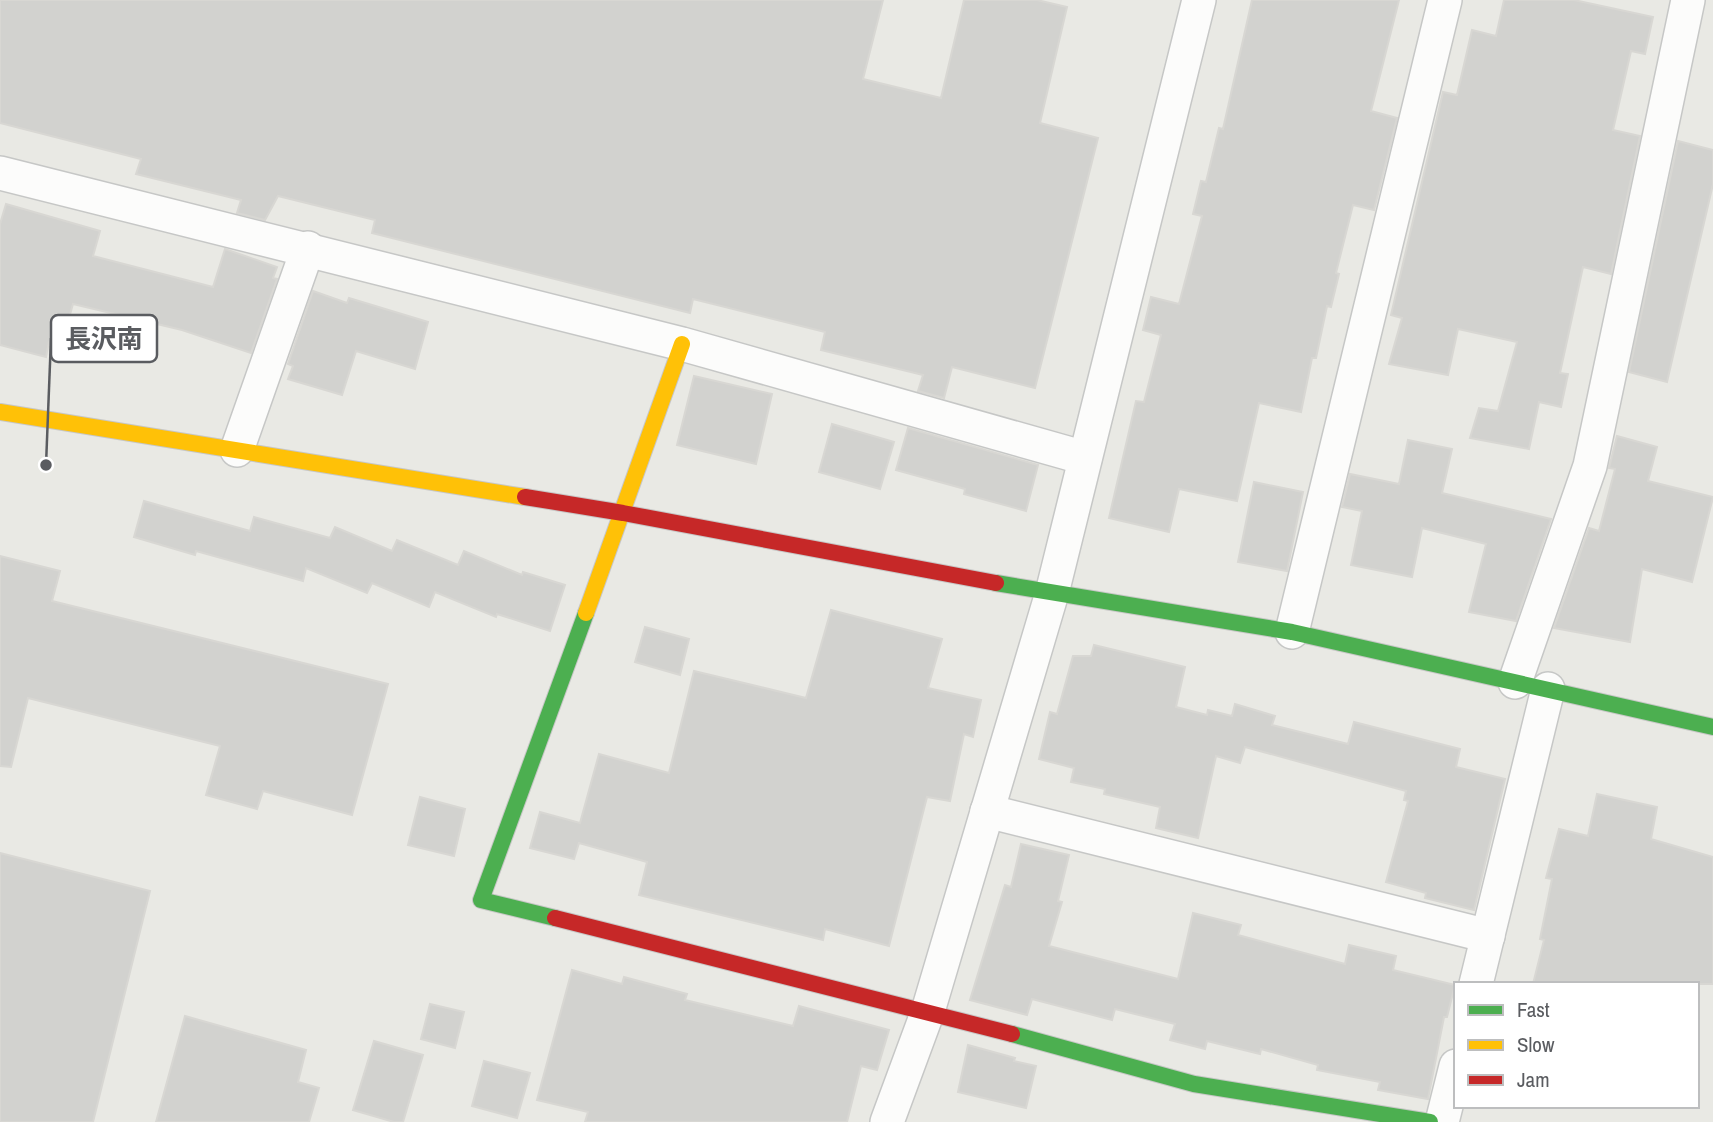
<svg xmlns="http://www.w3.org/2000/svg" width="1713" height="1122" font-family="'Archivo Narrow','Noto Sans JP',sans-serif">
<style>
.building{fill:#d2d2cf;stroke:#d8d7d3;stroke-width:2}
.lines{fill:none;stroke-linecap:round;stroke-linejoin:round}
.street-casing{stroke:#c6c7c6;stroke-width:36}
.fast-casing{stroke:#c7c7c6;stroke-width:18}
.slow-casing{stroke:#c7c7c6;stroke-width:18}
.jam-casing{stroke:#c7c7c6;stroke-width:18}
.street{stroke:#fcfcfb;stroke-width:33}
.fast{stroke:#4caf50;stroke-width:16}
.slow{stroke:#ffc107;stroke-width:16}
.jam{stroke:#c62828;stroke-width:16}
.leader{fill:none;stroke:#5a5c60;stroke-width:2.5}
.callout-dot{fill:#5a5c60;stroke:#fff;stroke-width:2.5}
.callout{fill:#fff;stroke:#5a5c60;stroke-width:2.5}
.callout-label{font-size:26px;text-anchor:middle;font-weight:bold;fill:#5a5c60}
</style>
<rect width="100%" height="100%" fill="#e9e9e4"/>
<g class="building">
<path d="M 0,0 L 883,0 L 863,79 L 941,98 L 964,0 L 1037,0 L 1067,7 L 1040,123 L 1098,138 L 1035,388 L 952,367 L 944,398 L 918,391 L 923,375 L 821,350 L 825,332 L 693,299 L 690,313 L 372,233 L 375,220 L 278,196 L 265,220 L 237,213 L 241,200 L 136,174 L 141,159 L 0,123 Z"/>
<path d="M 1252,0 L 1399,0 L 1371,111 L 1397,118 L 1374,210 L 1353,205 L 1336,273 L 1339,274 L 1331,307 L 1327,306 L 1316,358 L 1312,358 L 1301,412 L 1259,403 L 1237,501 L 1179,489 L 1169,532 L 1109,518 L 1136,401 L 1144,402 L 1161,335 L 1143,330 L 1151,297 L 1179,304 L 1202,216 L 1193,214 L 1201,181 L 1206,182 L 1219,128 L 1223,129 Z"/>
<path d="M 1504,0 L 1574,0 L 1653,17 L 1645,54 L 1631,51 L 1613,130 L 1640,136 L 1611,274 L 1583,267 L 1560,373 L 1568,374 L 1561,407 L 1539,402 L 1529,449 L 1470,438 L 1479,408 L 1498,411 L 1517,342 L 1458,329 L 1448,375 L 1389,364 L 1402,318 L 1391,315 L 1443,92 L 1457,95 L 1472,30 L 1496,36 Z"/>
<path d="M 1678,141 L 1713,150 L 1713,184 L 1667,382 L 1629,372 Z"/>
<path d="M 6,204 L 100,231 L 93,256 L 213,287 L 225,249 L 277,267 L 273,278 L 277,279 L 251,353 L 182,330 L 73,304 L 61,346 L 49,342 L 46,357 L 0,345 L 0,224 Z"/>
<path d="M 313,291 L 347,303 L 349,298 L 428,322 L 415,369 L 356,351 L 342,395 L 288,379 L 293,366 L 288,364 Z"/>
<path d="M 694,376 L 772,394 L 756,464 L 677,445 Z"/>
<path d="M 832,424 L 894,442 L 880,489 L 819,472 Z"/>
<path d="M 908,428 L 1038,465 L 1026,511 L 964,494 L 965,489 L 896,470 Z"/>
<path d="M 1617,436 L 1657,447 L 1648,481 L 1713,497 L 1692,582 L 1642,569 L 1630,642 L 1554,628 L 1589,528 L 1599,531 L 1615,469 L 1609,468 Z"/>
<path d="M 1408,440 L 1452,449 L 1442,493 L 1551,519 L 1516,621 L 1469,612 L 1486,544 L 1422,528 L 1412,577 L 1351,565 L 1362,511 L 1342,507 L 1350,474 L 1399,484 Z"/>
<path d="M 1254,482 L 1303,492 L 1287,571 L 1238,562 Z"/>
<path d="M 144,501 L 250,531 L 254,517 L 330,538 L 335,527 L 392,551 L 397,540 L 458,565 L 464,551 L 522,575 L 523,572 L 565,585 L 550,631 L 497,614 L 496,617 L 435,592 L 429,607 L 372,583 L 367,593 L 306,568 L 303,581 L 196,551 L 195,555 L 134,537 Z"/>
<path d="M 0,556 L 60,571 L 52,601 L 388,684 L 352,815 L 263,791 L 257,809 L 206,795 L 220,746 L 28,698 L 11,767 L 0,766 Z"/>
<path d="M 831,610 L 942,639 L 928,688 L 981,700 L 973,737 L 964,734 L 950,801 L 927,797 L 889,946 L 825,929 L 823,940 L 639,895 L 647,862 L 579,843 L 574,859 L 530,848 L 540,812 L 580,823 L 599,754 L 669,773 L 694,671 L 806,698 Z"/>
<path d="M 645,627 L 689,639 L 680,675 L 635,662 Z"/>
<path d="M 1094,645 L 1185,667 L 1176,707 L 1207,715 L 1208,710 L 1232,716 L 1235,704 L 1275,716 L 1272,725 L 1348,744 L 1354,722 L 1460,749 L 1456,767 L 1505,779 L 1474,910 L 1425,898 L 1426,893 L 1386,882 L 1408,801 L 1404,800 L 1406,791 L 1245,747 L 1240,763 L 1216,756 L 1198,838 L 1156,828 L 1160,807 L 1104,794 L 1105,789 L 1071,782 L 1074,768 L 1039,759 L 1050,712 L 1057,714 L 1073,656 L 1091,656 Z"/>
<path d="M 1597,794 L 1657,807 L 1651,839 L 1713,857 L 1713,984 L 1533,984 L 1544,940 L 1540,939 L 1552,879 L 1546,878 L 1559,829 L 1588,836 Z"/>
<path d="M 420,797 L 465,809 L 454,856 L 408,845 Z"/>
<path d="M 1021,844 L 1069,855 L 1058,901 L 1062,902 L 1049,946 L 1178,979 L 1193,913 L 1241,925 L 1238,935 L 1345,964 L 1349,945 L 1396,956 L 1393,970 L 1455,985 L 1447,1017 L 1444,1017 L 1428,1099 L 1378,1090 L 1380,1082 L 1317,1070 L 1318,1065 L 1261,1049 L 1260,1054 L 1207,1041 L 1205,1049 L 1170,1040 L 1175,1024 L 1115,1009 L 1112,1020 L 1032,999 L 1027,1015 L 970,1000 L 1005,885 L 1011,887 Z"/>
<path d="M 0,853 L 150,891 L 93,1122 L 0,1122 Z"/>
<path d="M 572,970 L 622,984 L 624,977 L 687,994 L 685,1000 L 793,1026 L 799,1006 L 889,1030 L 877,1070 L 861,1066 L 847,1122 L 585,1122 L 588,1112 L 537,1100 Z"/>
<path d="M 430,1004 L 464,1012 L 455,1048 L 421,1039 Z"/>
<path d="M 185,1016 L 306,1050 L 298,1082 L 319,1088 L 309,1122 L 156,1122 Z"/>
<path d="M 374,1041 L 423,1055 L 403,1122 L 394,1122 L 353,1110 Z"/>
<path d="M 968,1045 L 1015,1058 L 1014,1061 L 1036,1066 L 1026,1108 L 958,1092 Z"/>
<path d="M 484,1061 L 530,1073 L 517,1118 L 472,1106 Z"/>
</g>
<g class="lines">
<g class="street-casing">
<g id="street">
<path d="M 0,173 L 682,344 L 1085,458"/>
<path d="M 237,450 L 308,248"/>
<path d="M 1292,632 L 1445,0"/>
<path d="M 1515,682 L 1590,466 L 1688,0"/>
<path d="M 987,811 L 1488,936"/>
<path d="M 1476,984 L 1548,689"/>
<path d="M 887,1122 L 928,1011 L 1052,593 L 1199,0"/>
<path d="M 1442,1122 L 1456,1066"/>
</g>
</g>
<g class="fast-casing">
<g id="fast">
<path d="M 996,583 L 1292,632 L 1713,727"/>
<path d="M 555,918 L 481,900 L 586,613"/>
<path d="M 1012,1034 L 1194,1084 L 1430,1122"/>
</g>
</g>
<g class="slow-casing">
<g id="slow">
<path d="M 0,412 L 525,497"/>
<path d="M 586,613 L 682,344"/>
</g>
</g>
<g class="jam-casing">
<g id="jam">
<path d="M 525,497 L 623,513 L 996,583"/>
<path d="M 555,918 L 1012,1034"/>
</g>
</g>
<use href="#street" class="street"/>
<use href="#fast" class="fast"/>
<use href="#slow" class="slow"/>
<use href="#jam" class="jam"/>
</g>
<path class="leader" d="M46 465L51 338"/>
<circle class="callout-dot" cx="46" cy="465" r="7"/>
<rect class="callout" x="51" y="315" width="106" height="47" rx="7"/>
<g class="callout-label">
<text x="104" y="348">長沢南</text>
</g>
<rect x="1454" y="982" width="245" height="126" fill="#ffffff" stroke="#bdbebf" stroke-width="2"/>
<rect x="1468" y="1005" width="35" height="10" fill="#4caf50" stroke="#bdbebf" stroke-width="2"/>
<text x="1517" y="1017" font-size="21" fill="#5a5c60">Fast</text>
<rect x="1468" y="1040" width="35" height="10" fill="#ffc107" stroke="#bdbebf" stroke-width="2"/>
<text x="1517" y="1052" font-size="21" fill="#5a5c60">Slow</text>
<rect x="1468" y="1075" width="35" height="10" fill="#c62828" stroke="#bdbebf" stroke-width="2"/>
<text x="1517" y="1087" font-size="21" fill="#5a5c60">Jam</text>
</svg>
